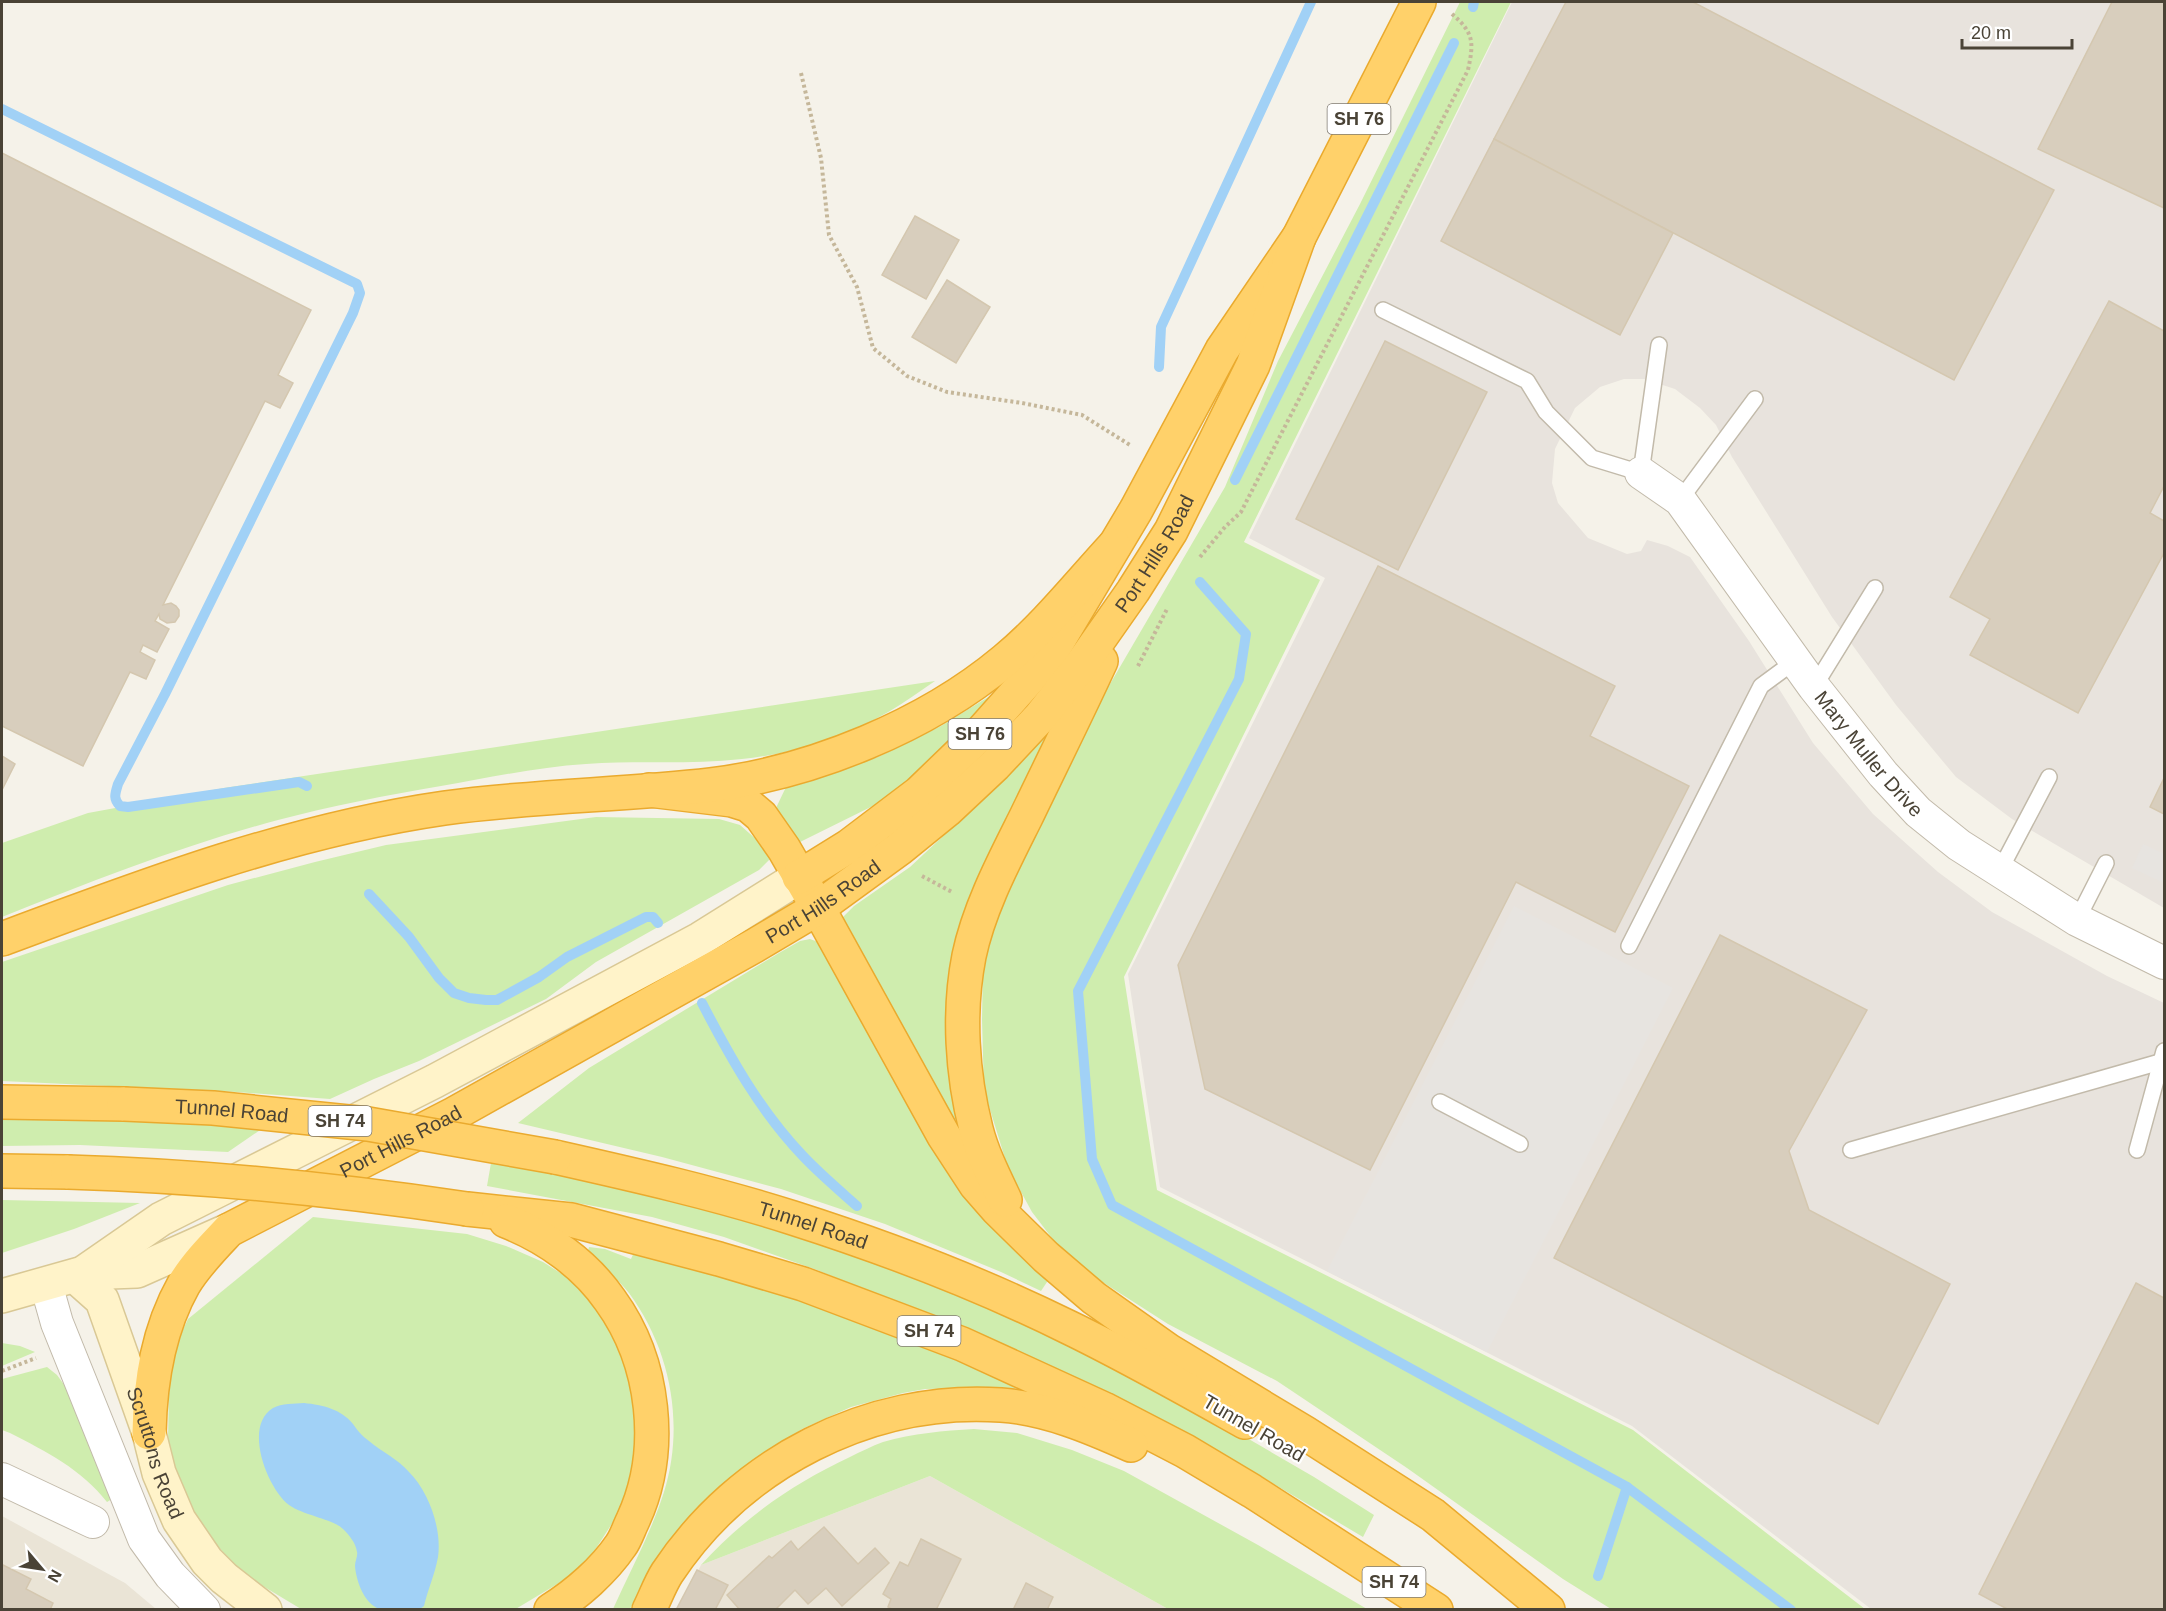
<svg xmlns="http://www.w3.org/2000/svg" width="2166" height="1611" font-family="Arial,sans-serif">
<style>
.residential{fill:#eae4d6}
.industrial{fill:#e8e3dd}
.green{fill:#cfedae}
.parking{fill:#e7e4e0}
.water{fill:#a1d1f6}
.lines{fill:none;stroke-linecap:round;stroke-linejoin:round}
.stream{stroke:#a1d1f6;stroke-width:10}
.building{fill:#d8cebd;stroke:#d4c7af;stroke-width:1.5}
.lane-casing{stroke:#c2baaa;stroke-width:18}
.street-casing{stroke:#c2baaa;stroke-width:34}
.secondary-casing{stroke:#d9c895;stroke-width:36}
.highway-casing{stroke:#eaaa2e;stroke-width:36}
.path{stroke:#c5b79a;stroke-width:4;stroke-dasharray:3 3;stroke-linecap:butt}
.lane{stroke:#fff;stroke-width:15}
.street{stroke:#fff;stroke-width:32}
.secondary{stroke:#fff3c9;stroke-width:33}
.highway{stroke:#ffd16a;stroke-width:33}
.highway-bridge-casing{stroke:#eaaa2e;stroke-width:36;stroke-linecap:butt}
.highway-bridge{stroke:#ffd16a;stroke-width:33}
.labels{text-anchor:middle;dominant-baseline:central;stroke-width:4.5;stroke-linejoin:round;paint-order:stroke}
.shield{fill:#fff;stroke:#807b72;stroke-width:1.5}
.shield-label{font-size:18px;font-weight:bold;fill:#4a4336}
.street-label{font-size:20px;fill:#4a4336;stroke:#fff}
</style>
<rect width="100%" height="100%" fill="#f5f2e9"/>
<g class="residential">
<path d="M 930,1476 L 1168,1609 L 678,1610 L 701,1565 Z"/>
<path d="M 2,1516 L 125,1583 L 156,1609 L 2,1609 Z"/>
</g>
<path class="industrial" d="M 1512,2 L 2164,2 L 2164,908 L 2012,819 L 1956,777 L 1896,705 L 1832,617 L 1732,457 L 1716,425 L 1700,408 L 1675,389 L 1644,379 L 1624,379 L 1600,387 L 1575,408 L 1555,449 L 1552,483 L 1558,503 L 1588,538 L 1627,554 L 1641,551 L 1647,540 L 1668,546 L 1690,557 L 1749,641 L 1813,743 L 1873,814 L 1938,872 L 1992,912 L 2107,976 L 2164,1003 L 2164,1609 L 1871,1609 L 1632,1426 L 1160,1187 L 1128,974 L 1325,578 L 1249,538 Z"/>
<g class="green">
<path d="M 1460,2 L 1511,2 L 1244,542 L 1320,580 L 1124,977 L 1157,1190 L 1633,1430 L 1865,1609 L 1611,1609 L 1563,1579 L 1407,1468 L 1277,1381 L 1168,1324 L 1090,1274 L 1061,1250 L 1032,1212 L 1008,1168 L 984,1090 L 982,1020 L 983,961 L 1000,905 L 1068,756 L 1225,487 L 1278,361 L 1360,204 Z"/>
<path d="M 935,681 C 920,691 905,702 890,711 C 845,737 793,754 742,759 C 690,765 638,760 586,764 C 537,767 488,778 441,786 C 387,795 331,806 278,820 C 184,845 92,881 2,917 L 2,843 L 88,813 L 224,788 Z"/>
<path d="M 1003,688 L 984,709 L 895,795 L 798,843 L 776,808 L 786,787 L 878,757 L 941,726 Z"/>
<path d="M 1057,723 L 978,884 L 959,1118 L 953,1121 L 848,931 L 843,917 L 854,906 L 910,867 L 970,811 Z"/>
<path d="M 596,817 L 719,819 L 740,825 L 774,855 L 759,870 L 596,962 L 546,999 L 419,1061 L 374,1079 L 330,1099 L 237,1092 L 2,1081 L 2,962 L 228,885 L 315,862 L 386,845 Z"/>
<path d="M 810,939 L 818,942 L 826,951 L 1049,1279 L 1041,1291 L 1001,1272 L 885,1224 L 781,1189 L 662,1157 L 518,1123 L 589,1068 L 779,953 L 800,941 Z"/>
<path d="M 2,1117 L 97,1117 L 266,1126 L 228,1152 L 80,1145 L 2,1146 Z"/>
<path d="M 491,1163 L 539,1171 L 684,1203 L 825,1245 L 897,1271 L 1013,1319 L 1083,1350 L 1197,1409 L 1314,1477 L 1374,1515 L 1363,1537 L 1232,1459 L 1099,1389 L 1042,1362 L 817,1270 L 724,1237 L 652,1217 L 487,1186 Z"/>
<path d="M 2,1200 L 140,1203 L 74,1229 L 2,1253 Z"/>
<path d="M 313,1217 L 467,1234 L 506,1246 L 543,1262 L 570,1279 L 614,1328 L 632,1375 L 642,1438 L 624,1505 L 593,1553 L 569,1577 L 514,1610 L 301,1609 L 246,1576 L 207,1535 L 178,1481 L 168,1443 L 169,1388 L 173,1351 L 188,1319 Z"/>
<path d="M 589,1247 L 605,1249 L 631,1259 L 635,1250 L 783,1294 L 878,1325 L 999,1377 L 1016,1389 L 1009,1391 L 976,1388 L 925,1389 L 903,1393 L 851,1407 L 802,1429 L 740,1471 L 648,1576 L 630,1609 L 613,1609 C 630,1571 651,1533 664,1492 C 685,1425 671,1350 629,1293 C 617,1278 601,1265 588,1251 Z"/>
<path d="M 2,1343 L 20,1346 L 35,1352 L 2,1366 Z"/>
<path d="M 47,1367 L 57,1375 L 65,1386 L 112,1499 L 107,1502 C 81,1469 47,1452 10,1433 L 2,1430 L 2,1379 Z"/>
<path d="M 974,1429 L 1017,1433 L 1072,1450 L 1124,1471 L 1258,1545 L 1367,1609 L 1168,1609 L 930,1476 L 701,1565 C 744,1518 792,1484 850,1457 C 860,1452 872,1446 883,1442 C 913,1433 944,1431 974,1429 Z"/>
</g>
<g class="parking">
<path d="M 2143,844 L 2164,854 L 2164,883 L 2132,868 Z"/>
<path d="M 1514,906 L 1673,988 L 1487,1352 L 1327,1271 Z"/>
</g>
<path class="water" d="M 304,1403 C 323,1405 341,1409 353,1424 C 358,1431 362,1436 369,1441 C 382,1452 398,1459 409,1472 C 429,1492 442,1529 438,1557 C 435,1574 428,1589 424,1606 L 420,1609 C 408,1610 394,1611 383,1610 C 365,1607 356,1581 355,1566 C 355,1561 358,1556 357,1552 C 356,1543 349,1535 343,1529 C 333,1519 305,1516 289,1505 C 267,1488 243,1426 273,1408 C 282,1403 294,1404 304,1403 Z"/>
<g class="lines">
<g class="stream">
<path d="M 1473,7 L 1474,2"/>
<path d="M 2,109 L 357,284 L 360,293 L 353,313 L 165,694 L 118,784 C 115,794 113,799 120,806 L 128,807 L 299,782 L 307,786"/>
<path d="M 1159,367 L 1161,327 L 1311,2"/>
<path d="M 1235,480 L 1454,43"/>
<path d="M 1200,582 L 1246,634 L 1239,679 L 1078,991 L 1092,1159 L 1112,1205 L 1627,1487 L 1791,1610"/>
<path d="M 369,894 L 409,937 L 439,978 L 454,993 L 469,998 L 486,1000 L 497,1000 L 539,977 L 567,957 L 646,917 L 653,917 L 658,923"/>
<path d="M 702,1003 C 730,1057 760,1111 803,1156 C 820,1174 839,1190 857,1206"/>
<path d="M 1598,1576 L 1627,1487"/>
</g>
</g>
<g class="building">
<path d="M 1566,2 L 1693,2 L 2054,190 L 1954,380 L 1494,139 Z"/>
<path d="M 2112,2 L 2164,2 L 2164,208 L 2038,149 Z"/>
<path d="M 1494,139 L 1673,233 L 1620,335 L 1441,241 Z"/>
<path d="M 2,153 L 311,310 L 278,375 L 293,383 L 280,408 L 265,401 L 163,605 L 171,603 L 176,606 L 179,610 L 179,616 L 175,622 L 167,623 L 160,619 L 159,614 L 155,621 L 169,629 L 157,652 L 143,645 L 140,652 L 155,660 L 146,679 L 130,672 L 83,766 L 2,726 Z"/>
<path d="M 915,216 L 959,240 L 926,299 L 882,275 Z"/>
<path d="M 947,280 L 990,307 L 956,363 L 912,337 Z"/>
<path d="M 2109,301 L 2164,331 L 2164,486 L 2150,513 L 2164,521 L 2164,553 L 2078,713 L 1970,655 L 1990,619 L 1950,597 Z"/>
<path d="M 1385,341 L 1487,392 L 1398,570 L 1296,519 Z"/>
<path d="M 1378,566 L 1615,686 L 1590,736 L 1689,786 L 1615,932 L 1516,882 L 1370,1170 L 1205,1089 L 1178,965 Z"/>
<path d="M 2,756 L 15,764 L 2,790 Z"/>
<path d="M 2164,778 L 2164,814 L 2150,807 Z"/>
<path d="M 1720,935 L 1867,1010 L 1789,1151 L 1809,1210 L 1950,1284 L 1878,1424 L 1554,1258 Z"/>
<path d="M 2136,1283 L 2164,1298 L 2164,1610 L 2009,1610 L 1979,1594 Z"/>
<path d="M 824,1527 L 858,1564 L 875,1548 L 889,1563 L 842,1606 L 826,1588 L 808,1604 L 795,1590 L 775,1610 L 740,1610 L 727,1595 L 769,1556 L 772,1558 L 791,1541 L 798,1550 Z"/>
<path d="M 921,1539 L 961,1559 L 936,1610 L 894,1610 L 888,1607 L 891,1599 L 883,1594 L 900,1562 L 908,1566 Z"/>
<path d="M 3,1565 L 31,1579 L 26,1589 L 53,1603 L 50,1610 L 2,1610 L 2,1569 Z"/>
<path d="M 697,1570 L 728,1585 L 715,1610 L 676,1610 Z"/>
<path d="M 1026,1583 L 1053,1597 L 1047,1610 L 1013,1610 Z"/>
</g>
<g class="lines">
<g class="lane-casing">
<g id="lane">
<path d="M 1383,310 L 1527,381 L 1546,412 L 1592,458 L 1641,473 L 1659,345"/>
<path d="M 1680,500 L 1755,399"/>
<path d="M 1814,687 L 1875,588"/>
<path d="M 1999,872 L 2049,777"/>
<path d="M 2077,920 L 2106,863"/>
<path d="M 1629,946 L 1761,686 L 1795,661"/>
<path d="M 1440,1102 L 1520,1144"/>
<path d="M 1851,1150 L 2160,1062"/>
<path d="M 2137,1150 L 2164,1051"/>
</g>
</g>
<g class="street-casing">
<g id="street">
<path id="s1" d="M 1641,473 L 1680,500 L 1814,687 L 1883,774 L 1918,812 L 1959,845 L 2077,920 L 2164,963"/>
<path d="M 46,1284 L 57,1323 L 144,1539 L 170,1575 L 204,1610"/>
<path d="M 2,1479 L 93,1522"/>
</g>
</g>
<g class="secondary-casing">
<g id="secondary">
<path d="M 83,1273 L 137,1271 L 229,1230"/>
<path id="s2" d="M 75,1276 L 102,1300 L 149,1433 L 159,1473 L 179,1520 L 207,1561 L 224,1578 L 265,1610"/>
<path d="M 2,1296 L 83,1273 L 161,1219 L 435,1081 L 700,939 L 799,877"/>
</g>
</g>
<g class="highway-casing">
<g id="highway">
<path d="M 649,790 L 732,800 L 748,805 L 761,816 L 784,849 L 818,908 L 944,1136 L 976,1185 L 997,1209 L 1046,1257 L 1094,1298 L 1169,1351 L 1305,1433 L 1433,1515 L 1548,1610"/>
<path d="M 799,877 L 849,846 L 919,793 L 976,738 L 1049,656 L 1136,510 L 1222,350 L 1299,237 L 1419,2"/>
<path d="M 2,939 C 146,885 292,830 445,808 C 532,796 623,795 711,785 C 813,772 926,726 1005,660 C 1045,627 1079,584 1114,546"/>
<path d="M 2,1102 L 124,1104"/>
<path id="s3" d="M 555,1157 C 635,1175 715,1193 793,1218 C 884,1247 983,1285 1068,1327 C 1128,1356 1186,1389 1245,1422"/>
<path d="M 2,1171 L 68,1172"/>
<path d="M 1005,1200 C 994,1177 982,1153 976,1129 C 962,1074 958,1012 969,956 C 979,908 1004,861 1026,817 C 1051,765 1077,713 1101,661"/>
<path d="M 467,1209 L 571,1220 L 719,1259 L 803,1284 L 962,1344 L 1104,1409 L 1185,1451 L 1252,1491 L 1436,1610"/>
<path d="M 506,1221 C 547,1237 585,1264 610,1300 C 655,1362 665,1451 633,1520 C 629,1528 626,1538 621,1545 C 604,1570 577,1594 551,1610"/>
<path id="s4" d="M 149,1433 C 150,1381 158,1330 184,1284 C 196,1264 213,1247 229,1230 L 454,1114 L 754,946 L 818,908 L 899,849 L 947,810 L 995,765 L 1040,717 L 1079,668 L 1133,591 L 1171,531 L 1253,365 L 1299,237"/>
<path d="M 649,1610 C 655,1598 660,1584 667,1573 C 740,1463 869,1396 1001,1405 C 1046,1408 1091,1427 1131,1445"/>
</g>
</g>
<g class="path">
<path d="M 801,73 L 821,158 L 829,235 L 857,287 L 873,348 L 907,376 L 947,392 L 1022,403 L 1082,415 L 1130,445"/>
<path d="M 1200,557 L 1225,527 L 1241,512 L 1468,70 C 1474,42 1474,33 1452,14"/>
<path d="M 1138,666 L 1167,609"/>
<path d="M 922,876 L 952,892"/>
<path d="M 2,1371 L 36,1358"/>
</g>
<use href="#lane" class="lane"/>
<use href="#street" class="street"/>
<use href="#secondary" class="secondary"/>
<use href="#highway" class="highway"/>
<g class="highway-bridge-casing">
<g id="highway-bridge">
<path id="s5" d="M 124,1104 L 213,1108 L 368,1124 L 555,1157"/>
<path d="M 68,1172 C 204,1176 333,1189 467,1209"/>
</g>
</g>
<use href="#highway-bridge" class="highway-bridge"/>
</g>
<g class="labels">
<g class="shield">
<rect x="1327.5" y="104" width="63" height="30" rx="4.5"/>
<rect x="948.5" y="719" width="63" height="30" rx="4.5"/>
<rect x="308.5" y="1106" width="63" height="30" rx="4.5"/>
<rect x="897.5" y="1316" width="63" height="30" rx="4.5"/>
<rect x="1362.5" y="1567" width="63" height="30" rx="4.5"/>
</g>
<g class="shield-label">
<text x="1359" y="119">SH 76</text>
<text x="980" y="734">SH 76</text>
<text x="340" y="1121">SH 74</text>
<text x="929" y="1331">SH 74</text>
<text x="1394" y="1582">SH 74</text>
</g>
<g class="street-label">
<text stroke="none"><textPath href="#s4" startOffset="1390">Port Hills Road</textPath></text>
<text stroke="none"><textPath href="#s1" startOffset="364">Mary Muller Drive</textPath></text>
<text stroke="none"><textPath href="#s4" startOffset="904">Port Hills Road</textPath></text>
<text stroke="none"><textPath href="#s5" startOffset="108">Tunnel Road</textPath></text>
<text stroke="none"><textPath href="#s4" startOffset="418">Port Hills Road</textPath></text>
<text stroke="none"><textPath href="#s3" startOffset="267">Tunnel Road</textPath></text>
<text transform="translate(1254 1428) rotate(30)">Tunnel Road</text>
<text stroke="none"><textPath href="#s2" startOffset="198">Scruttons Road</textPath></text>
</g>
</g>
<rect width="2166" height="1611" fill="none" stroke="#4a4336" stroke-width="6"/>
<g transform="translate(42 1569) rotate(119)" stroke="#ffffff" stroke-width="4.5" paint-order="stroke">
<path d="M0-4.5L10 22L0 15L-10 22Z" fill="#4a4336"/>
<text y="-9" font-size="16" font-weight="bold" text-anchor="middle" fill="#4a4336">N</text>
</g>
<path d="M1962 39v9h110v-9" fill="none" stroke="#4a4336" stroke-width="3"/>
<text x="1971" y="39" font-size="18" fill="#4a4336" stroke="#ffffff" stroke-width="4.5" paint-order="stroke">20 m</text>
</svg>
